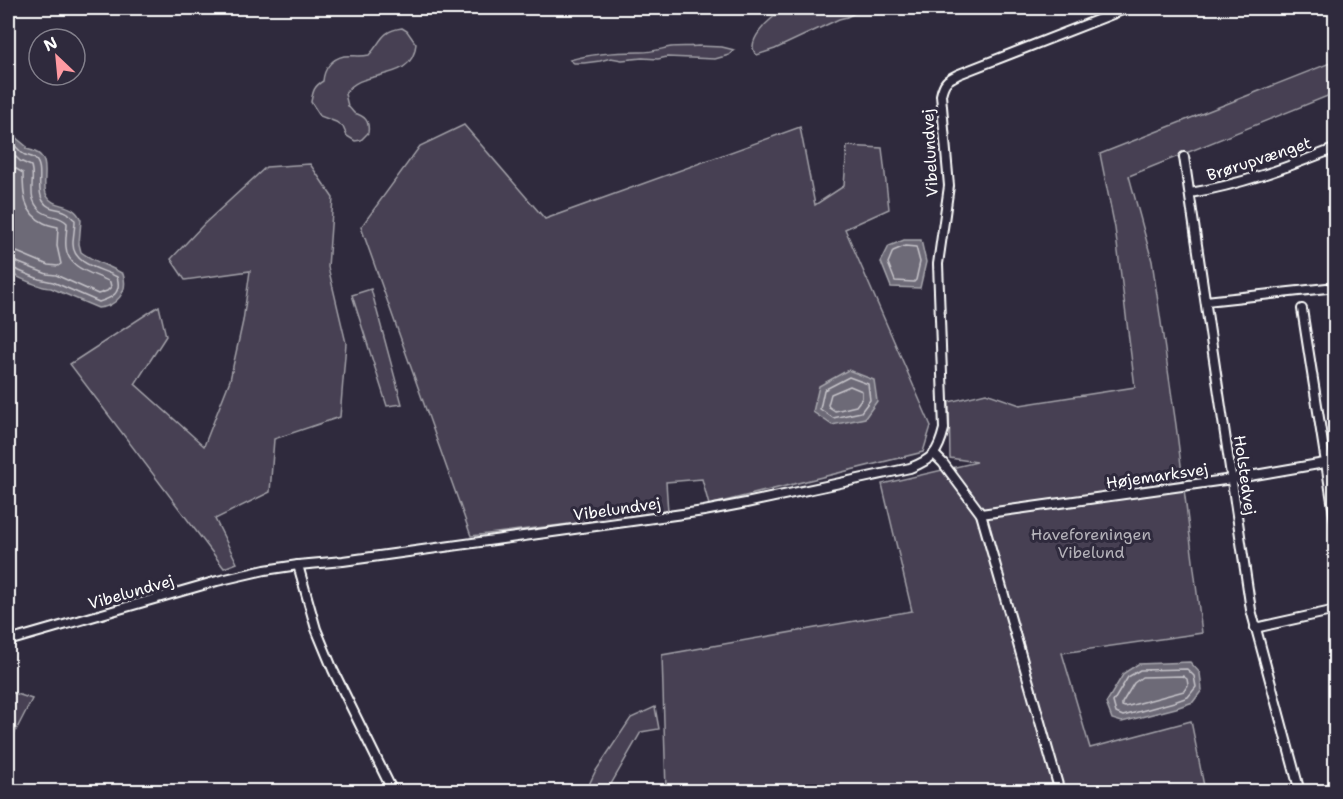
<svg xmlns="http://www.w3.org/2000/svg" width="1343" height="799" font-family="'Shantell Sans',sans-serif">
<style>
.green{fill:#464152;stroke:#a2a0a8;stroke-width:1.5}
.water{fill:#6d6a77;stroke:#a7a6ad;stroke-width:1.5}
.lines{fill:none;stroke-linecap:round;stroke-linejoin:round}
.shore{stroke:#c5c3c9;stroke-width:1.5}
.minor-casing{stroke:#fff;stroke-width:12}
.minor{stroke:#2f2a3d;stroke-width:8}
.labels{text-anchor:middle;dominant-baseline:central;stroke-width:6;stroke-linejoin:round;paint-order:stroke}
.street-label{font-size:16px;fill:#fff;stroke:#2f2a3d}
.park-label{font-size:16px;fill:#b5b3ba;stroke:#2f2a3d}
</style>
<rect width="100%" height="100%" fill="#2f2a3d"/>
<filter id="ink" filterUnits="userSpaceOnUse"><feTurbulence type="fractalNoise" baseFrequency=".0167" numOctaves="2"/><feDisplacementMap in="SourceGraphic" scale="12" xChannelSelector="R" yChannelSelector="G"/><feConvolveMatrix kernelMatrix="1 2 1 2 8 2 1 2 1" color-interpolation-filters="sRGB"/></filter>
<g filter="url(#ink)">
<g class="green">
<path d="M 797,8 L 864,8 L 847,17 L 839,19 L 775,49 L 757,55 C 743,43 771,16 783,11 C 787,9 792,9 797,8 Z"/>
<path d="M 402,28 L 407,31 L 416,44 C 412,86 361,66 345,94 L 348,106 L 354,113 C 365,116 370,121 368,133 L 361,140 L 355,141 L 347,136 L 343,127 L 336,122 L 320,116 L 311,102 C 313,92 313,87 323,81 C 324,69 331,59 344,56 C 352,55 360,57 369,55 C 382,42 380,31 402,28 Z"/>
<path d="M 698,46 L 722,47 L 734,50 L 729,55 L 715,59 L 667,57 L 658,59 L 642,58 L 622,60 L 611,58 L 600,61 L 584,63 L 574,63 L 570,60 C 590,54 617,52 639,52 C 649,53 660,49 671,47 C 680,46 689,47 698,46 Z"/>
<path d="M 1335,61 L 1335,93 L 1129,176 L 1152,261 L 1176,425 L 1202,633 L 1062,653 L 1090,748 L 1191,721 L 1205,791 L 666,791 L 662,655 L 912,611 L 882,484 L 977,462 L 950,458 L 949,402 L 986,393 L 1020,405 L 1135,387 L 1115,228 L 1100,154 Z"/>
<path d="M 464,125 L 545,219 L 800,127 L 815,205 L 844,186 L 847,146 L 882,148 L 889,209 L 845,229 L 931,426 L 923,452 L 709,505 L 702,479 L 666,482 L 668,512 L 471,536 L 361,227 L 420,146 Z"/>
<path d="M 310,164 L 333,198 L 328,267 L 346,343 L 340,417 L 274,439 L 270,492 L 215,519 L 237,563 L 224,568 L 70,364 L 159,306 L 166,336 L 135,384 L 204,446 L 230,380 L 243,321 L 250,271 L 185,280 L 171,259 L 204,224 L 266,167 Z"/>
<path d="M 371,289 L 402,404 L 387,406 L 352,295 Z"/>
<path d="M 8,691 L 32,699 L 8,746 Z"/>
<path d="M 655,707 L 659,729 L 641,732 L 607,791 L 586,791 L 595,772 L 631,718 Z"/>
</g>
<g class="water">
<path d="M 8,136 L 15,137 L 26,146 L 26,149 C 29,150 32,150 35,152 C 53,159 40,184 47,196 C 54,209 73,201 81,220 L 79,244 L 81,252 C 94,262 110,266 123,274 C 129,292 116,307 98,308 L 51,288 C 38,288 20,277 8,273 L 8,188 L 9,183 L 8,176 Z"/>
<path d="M 904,240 L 921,240 L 926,262 L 920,288 L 891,287 L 881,262 L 889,246 Z"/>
<path d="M 848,370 L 874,380 L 877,401 L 865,418 L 832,425 L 813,412 L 819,386 Z"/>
<path d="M 1190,662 L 1200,673 L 1202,690 L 1193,702 L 1176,708 L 1122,722 L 1112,719 L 1106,703 L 1124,673 L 1138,664 Z"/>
</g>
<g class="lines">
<g class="shore">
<path d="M 8,142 C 15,144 17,148 22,153 C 26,157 31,155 35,159 C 45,168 35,188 43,201 C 49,211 59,207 68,213 C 70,215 72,218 75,220 C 75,228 73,236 73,244 C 73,265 103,269 117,277 C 122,293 112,298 99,302 L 53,282 L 39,279 L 12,268 L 8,268"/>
<path d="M 8,149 L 20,161 L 31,166 C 36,181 25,197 41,211 C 50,218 60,215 67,223 C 67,231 65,239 66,247 C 68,270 94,273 110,282 L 111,287 L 107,291 L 98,294 L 56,275 L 47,274 L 14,261 L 8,260"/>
<path d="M 8,161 L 13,167 L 23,173 C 23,193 23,213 44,223 C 48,225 53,226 58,227 L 57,246 L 61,264 L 58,266 L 48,265 L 17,252 L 8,251"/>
<path d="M 905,246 L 916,247 L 920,262 L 916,280 L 914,282 L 895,281 L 888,263 L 893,251 Z"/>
<path d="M 849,377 L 868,384 L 870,400 L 861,412 L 833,418 L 820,409 L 824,390 Z"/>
<path d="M 850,386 L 862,391 L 862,398 L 856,406 L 835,411 L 829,407 L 828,405 L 831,394 Z"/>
<path d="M 1187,669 L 1194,676 L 1196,687 L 1188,697 L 1174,702 L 1123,716 L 1116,713 L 1113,702 L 1128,677 L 1140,670 Z"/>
<path d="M 1183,676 L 1187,679 L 1188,685 L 1184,691 L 1125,707 L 1122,706 L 1122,703 L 1134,683 L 1142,677 Z"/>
</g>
<g class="minor-casing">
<g id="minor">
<path d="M 1184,157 L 1251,610 L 1300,792"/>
<path d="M 1190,193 C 1240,185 1288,167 1336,148"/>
<path d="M 1206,301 L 1336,287"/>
<path d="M 1302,309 L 1336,527"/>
<path d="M 934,454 L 943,463 L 981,514 L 1060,792"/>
<path d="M 981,514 L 1232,479 L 1336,461"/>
<path d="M 298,565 L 316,629 L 333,670 L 393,792"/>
<path d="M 1255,628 L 1336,610"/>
<path d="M 8,641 L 217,581 L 265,570 L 298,565 L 343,561 L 704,511 L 746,503 L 910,468 C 933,459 938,453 944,429 L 938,264 L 949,186 L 941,95 C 944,81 947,80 959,74 L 1128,8"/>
</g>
</g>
<use href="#minor" class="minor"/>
</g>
</g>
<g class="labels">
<g class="street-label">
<text transform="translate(930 153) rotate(-93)">Vibelundvej</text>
<text transform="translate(1259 159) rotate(-18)">Brørupvænget</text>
<text transform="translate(1245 475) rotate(82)">Holstedvej</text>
<text transform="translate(1157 476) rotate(-8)">Højemarksvej</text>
<text transform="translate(617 509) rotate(-8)">Vibelundvej</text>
<text transform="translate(131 592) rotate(-16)">Vibelundvej</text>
</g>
<g class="park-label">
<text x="1091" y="534">Haveforeningen<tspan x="1091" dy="18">Vibelund</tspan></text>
</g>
</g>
<rect width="1343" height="799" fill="none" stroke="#2f2a3d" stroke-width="30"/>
<rect x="15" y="15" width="1313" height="769" fill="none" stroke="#fff" stroke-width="2" filter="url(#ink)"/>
<g transform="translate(57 57) rotate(334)"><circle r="28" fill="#2f2a3d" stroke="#827f8b" stroke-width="1.5"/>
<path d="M0-4.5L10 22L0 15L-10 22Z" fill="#ff9aa2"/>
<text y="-9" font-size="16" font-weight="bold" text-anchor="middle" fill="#ffffff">N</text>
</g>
</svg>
